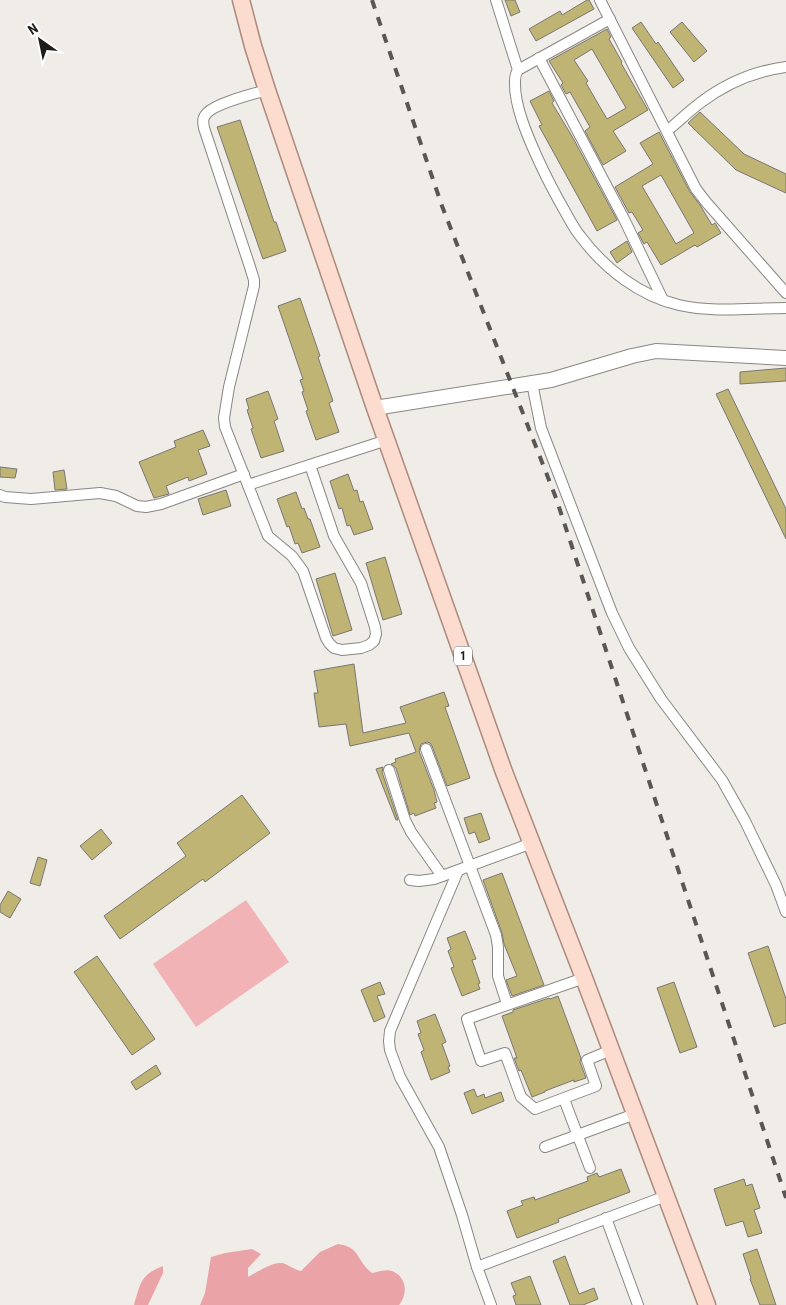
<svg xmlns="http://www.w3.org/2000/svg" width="786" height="1305" font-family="'Roboto Condensed',sans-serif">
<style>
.green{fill:#f1b3b5}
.forest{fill:#eaa3a6}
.building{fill:#c0b475;stroke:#787772;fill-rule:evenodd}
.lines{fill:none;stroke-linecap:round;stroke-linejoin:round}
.street-casing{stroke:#8a8782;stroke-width:12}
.secondary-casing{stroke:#8a8782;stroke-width:16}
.primary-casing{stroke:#ac8a7b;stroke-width:19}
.street{stroke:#fff;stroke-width:10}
.secondary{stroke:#fff;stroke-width:14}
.primary{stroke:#fbdccf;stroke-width:16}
.rail{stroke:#595654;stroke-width:4;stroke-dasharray:9 9;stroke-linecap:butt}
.labels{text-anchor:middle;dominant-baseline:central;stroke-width:5;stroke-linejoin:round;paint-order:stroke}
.shield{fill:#fff;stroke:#62605f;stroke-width:1}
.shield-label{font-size:12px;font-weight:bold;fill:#1e1c1b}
</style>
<rect width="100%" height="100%" fill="#f0ece8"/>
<path class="green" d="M 246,900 L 289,962 L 196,1027 L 153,964 Z"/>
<g class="forest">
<path d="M 338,1244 C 361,1247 356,1261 372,1273 C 378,1272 386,1269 392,1271 C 407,1277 408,1294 399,1305 L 200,1305 L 205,1293 L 211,1257 L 225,1253 L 252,1249 L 261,1254 L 248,1268 L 248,1277 C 258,1272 271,1262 282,1263 C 287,1264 295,1270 301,1271 L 320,1252 Z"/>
<path d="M 163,1266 L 163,1273 L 148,1305 L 134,1305 C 140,1284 141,1274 163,1266 Z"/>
</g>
<g class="building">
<path d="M 505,0 L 515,0 L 520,12 L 511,16 Z"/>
<path d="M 587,0 L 589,0 L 594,9 L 536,41 L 529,29 L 560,11 L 562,15 Z"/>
<path d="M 641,22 L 656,44 L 658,42 L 684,80 L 673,88 L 632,28 Z"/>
<path d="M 682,22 L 707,51 L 694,62 L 670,32 Z"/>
<path d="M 607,29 L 611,37 L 609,39 L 622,62 L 621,63 L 648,110 L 613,131 L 626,151 L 603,165 L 585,131 L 590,127 L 570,92 L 566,94 L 561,85 L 563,83 L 549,61 ZM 592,49 L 626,108 L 607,119 L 586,83 L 588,81 L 574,60 Z"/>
<path d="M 549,91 L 554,101 L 552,103 L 573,138 L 617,220 L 597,231 L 539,126 L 542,125 L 530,101 Z"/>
<path d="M 700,112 L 744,154 L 786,174 L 786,193 L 736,170 L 688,123 Z"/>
<path d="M 240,120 L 274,222 L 276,222 L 286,251 L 263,259 L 217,127 Z"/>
<path d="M 659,132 L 690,192 L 700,205 L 712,225 L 715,223 L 721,233 L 697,247 L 695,245 L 661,265 L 647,242 L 644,244 L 638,233 L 643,230 L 632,212 L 629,213 L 615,187 L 653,164 L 640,143 ZM 661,175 L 694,233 L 676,244 L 642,186 Z"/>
<path d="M 627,241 L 632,252 L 617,263 L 610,252 Z"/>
<path d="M 300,298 L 320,356 L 318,357 L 333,401 L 329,403 L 339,432 L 316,440 L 306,411 L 308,410 L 302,392 L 304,391 L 300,380 L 303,379 L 278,306 Z"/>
<path d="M 786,368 L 786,381 L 740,384 L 740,372 Z"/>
<path d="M 728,389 L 786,509 L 786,539 L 716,394 Z"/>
<path d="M 268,391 L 278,419 L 274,421 L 284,451 L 261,458 L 251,429 L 253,428 L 247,410 L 249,409 L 246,399 Z"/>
<path d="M 203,430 L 210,446 L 198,450 L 207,474 L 189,481 L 188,477 L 166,486 L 169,494 L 154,498 L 139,462 L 176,447 L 174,441 Z"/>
<path d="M 0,467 L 17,469 L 15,478 L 0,477 Z"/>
<path d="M 64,470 L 67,489 L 55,490 L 53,472 Z"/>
<path d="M 348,474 L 354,491 L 357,490 L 360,502 L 363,501 L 373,529 L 354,535 L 350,525 L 347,526 L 342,508 L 339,509 L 330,481 Z"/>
<path d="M 226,490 L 231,506 L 203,515 L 198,499 Z"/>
<path d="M 296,492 L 302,509 L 304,508 L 308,519 L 310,519 L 320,547 L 302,553 L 298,543 L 295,544 L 289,526 L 287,527 L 277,499 Z"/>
<path d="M 385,557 L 402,614 L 383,620 L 366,563 Z"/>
<path d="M 335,573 L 352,630 L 333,636 L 316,579 Z"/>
<path d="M 354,664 L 363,733 L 406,723 L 400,707 L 444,692 L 449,706 L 445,707 L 470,778 L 447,786 L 432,746 L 430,743 L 427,742 L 421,744 L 419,751 L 434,790 L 437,802 L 434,803 L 436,808 L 415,816 L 414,813 L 410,815 L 396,768 L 391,764 L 396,762 L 395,759 L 416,752 L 409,733 L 350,746 L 346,724 L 319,727 L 314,693 L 318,693 L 314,671 Z"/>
<path d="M 383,767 L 382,772 L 398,820 L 396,820 L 376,769 Z"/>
<path d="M 242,795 L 270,833 L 205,882 L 203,879 L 120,939 L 104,916 L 186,856 L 177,843 Z"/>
<path d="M 481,813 L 490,839 L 479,843 L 475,832 L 469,834 L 464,818 Z"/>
<path d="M 101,829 L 112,843 L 92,860 L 80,846 Z"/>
<path d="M 38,857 L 47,860 L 40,886 L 30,883 Z"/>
<path d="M 502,873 L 544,985 L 512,996 L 506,980 L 517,976 L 504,944 L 502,933 L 483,880 Z"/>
<path d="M 8,891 L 21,899 L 10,918 L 0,912 L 0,905 Z"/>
<path d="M 465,931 L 476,959 L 472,960 L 480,983 L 478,984 L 480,989 L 462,996 L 451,968 L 454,967 L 448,951 L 451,949 L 447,938 Z"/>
<path d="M 768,946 L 786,999 L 786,1023 L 774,1027 L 748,953 Z"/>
<path d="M 97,956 L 155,1039 L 132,1055 L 74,972 Z"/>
<path d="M 380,982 L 385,994 L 377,996 L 385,1017 L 374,1022 L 361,990 Z"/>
<path d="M 674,982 L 697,1047 L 680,1053 L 657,988 Z"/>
<path d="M 558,996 L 581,1058 L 580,1062 L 586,1078 L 574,1082 L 574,1080 L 545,1091 L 545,1092 L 532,1097 L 521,1070 L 519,1071 L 514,1058 L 517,1058 L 502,1016 L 513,1012 L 513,1010 L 549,998 L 550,999 Z"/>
<path d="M 435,1014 L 446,1042 L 442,1044 L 450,1066 L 448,1067 L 450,1072 L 431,1080 L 421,1052 L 424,1050 L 418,1034 L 421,1033 L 417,1021 Z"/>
<path d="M 156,1065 L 161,1074 L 136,1090 L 131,1082 Z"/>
<path d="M 474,1089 L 477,1097 L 484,1094 L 485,1098 L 501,1092 L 504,1101 L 472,1114 L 464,1093 Z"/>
<path d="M 621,1169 L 630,1192 L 558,1219 L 559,1222 L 517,1238 L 507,1211 L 523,1205 L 521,1201 L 534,1197 L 535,1200 L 588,1181 L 587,1177 L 597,1173 L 599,1177 Z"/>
<path d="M 744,1179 L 746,1186 L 752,1184 L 760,1208 L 754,1210 L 762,1233 L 748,1237 L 743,1221 L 726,1226 L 714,1189 Z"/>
<path d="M 757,1249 L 776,1305 L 760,1305 L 750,1279 L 751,1278 L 743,1254 Z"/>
<path d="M 565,1256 L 579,1294 L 594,1288 L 598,1299 L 583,1305 L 570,1305 L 553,1261 Z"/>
<path d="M 530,1276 L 541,1305 L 516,1305 L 513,1296 L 516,1295 L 511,1283 Z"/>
</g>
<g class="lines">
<g class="street-casing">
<g id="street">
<path d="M 496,0 L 518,70 C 516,73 515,77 515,81 C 514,105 527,135 537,157 C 546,177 556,196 567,215 C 571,222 575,230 581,237 C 605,269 640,296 679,305 C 714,313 751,308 786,308"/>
<path d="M 600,0 L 696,189 L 706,202 L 786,293"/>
<path d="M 539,58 L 624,219 L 663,300"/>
<path d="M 518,70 L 610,19"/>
<path d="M 267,90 C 253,94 216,103 207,113 C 202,118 203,122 204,128 L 250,267 L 254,280 L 254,286 L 229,387 L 224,418 L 225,427 L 268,536 L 292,556 L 303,571 L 326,638 L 329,643 L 334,648 L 342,650 L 361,648 L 369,645 L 374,641 L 376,634 L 375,627 L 361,583 L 334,536 L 310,465"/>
<path d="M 667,131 C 678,122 688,112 700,103 C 725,84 755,71 786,67"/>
<path d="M 532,383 L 541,428 L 612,613 L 629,648 L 661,699 L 722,780 L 745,821 L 776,885 L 786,912"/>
<path d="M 248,485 L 387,440"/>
<path d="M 0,495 L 5,497 L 31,499 L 100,493 L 116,496 L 137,506 L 146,507 L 161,504 L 244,474"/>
<path d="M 426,749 L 496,935 L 498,947 L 498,976 L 507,1004"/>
<path d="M 389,770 L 405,820 L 411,832 L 442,876"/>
<path d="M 458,871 L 390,1031 L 389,1041 L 390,1050 L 400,1077 L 439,1147 L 462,1215 L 477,1267 L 491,1305"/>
<path d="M 410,880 L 419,881 L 434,879 L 532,843"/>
<path d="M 584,978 L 467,1019 L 481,1061 L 505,1053 L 521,1097 L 535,1109 L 596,1086 L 587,1060 L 611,1050"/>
<path d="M 564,1099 L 590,1168"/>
<path d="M 545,1147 L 635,1114"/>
<path d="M 606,1218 L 638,1305"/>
<path d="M 477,1267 L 666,1196"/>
</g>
</g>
<g class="secondary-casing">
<path id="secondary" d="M 375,408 L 551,380 L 632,356 L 656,351 L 786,358"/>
</g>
<g class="primary-casing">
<path id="primary" d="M 241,0 L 253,46 L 267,90 L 375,408 L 504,772 L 584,978 L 707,1305"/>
</g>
<use href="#street" class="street"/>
<use href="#secondary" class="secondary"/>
<use href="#primary" class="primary"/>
<path class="rail" d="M 372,0 L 442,206 L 556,498 L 786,1198"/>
</g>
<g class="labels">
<rect class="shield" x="454" y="646.5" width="18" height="19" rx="4"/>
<g class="shield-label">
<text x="463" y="656">1</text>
</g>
</g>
<g transform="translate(40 40) rotate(327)" stroke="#ffffff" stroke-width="4" paint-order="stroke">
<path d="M0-4L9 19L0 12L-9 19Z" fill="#1e1c1b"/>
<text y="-8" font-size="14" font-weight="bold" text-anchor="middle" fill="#1e1c1b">N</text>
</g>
</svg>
